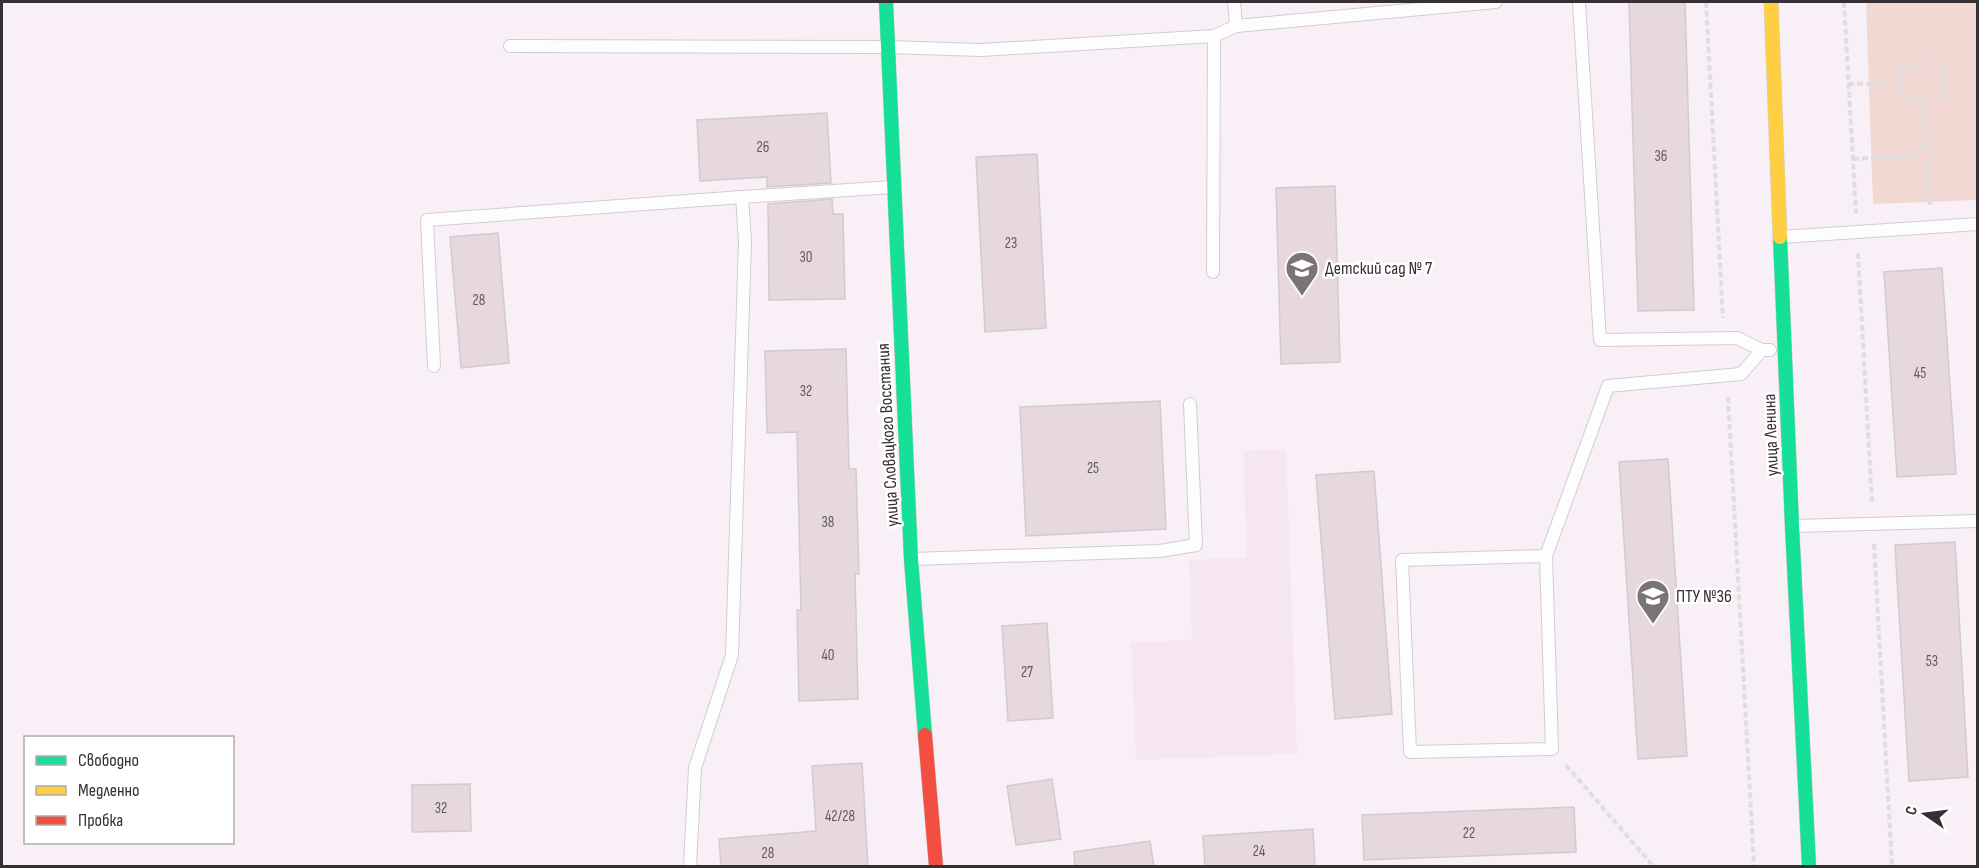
<svg xmlns="http://www.w3.org/2000/svg" width="1979" height="868" font-family="'Sofia Sans Condensed',sans-serif">
<style>
.built{fill:#f6e6f2}
.green{fill:#f2d8d2}
.building{fill:#e6d8dc;stroke:#d2cbce;stroke-width:1.5}
.lines{fill:none;stroke-linecap:round;stroke-linejoin:round}
.lane-casing{stroke:#d2ccd1;stroke-width:14}
.fast-casing{stroke:#d2ccd1;stroke-width:15}
.slow-casing{stroke:#d2ccd1;stroke-width:15}
.jam-casing{stroke:#d2ccd1;stroke-width:15}
.path{stroke:#e0dddf;stroke-width:4;stroke-dasharray:6 3;stroke-linecap:butt}
.lane{stroke:#fefdfe;stroke-width:12}
.fast{stroke:#16e098;stroke-width:14}
.slow{stroke:#ffcf43;stroke-width:14}
.jam{stroke:#f24e42;stroke-width:14}
.labels{text-anchor:middle;dominant-baseline:central;stroke-width:5;stroke-linejoin:round;paint-order:stroke}
.number-label{font-size:15px;fill:#62595e}
.poi-label{font-size:18px;fill:#362f34;stroke:#fefffe;text-anchor:start}
.street-label{font-size:18px;fill:#362f34;stroke:#fefffe}
</style>
<rect width="100%" height="100%" fill="#f8f0f6"/>
<path class="built" d="M 1286,449 L 1297,754 L 1136,760 L 1131,642 L 1192,640 L 1189,560 L 1247,557 L 1243,451 Z"/>
<path class="green" d="M 1866,2 L 1977,2 L 1977,200 L 1873,204 Z"/>
<g class="building">
<path d="M 1629,2 L 1685,2 L 1694,310 L 1638,311 Z"/>
<path d="M 827,113 L 831,183 L 767,187 L 767,177 L 700,181 L 697,120 Z"/>
<path d="M 1037,154 L 1046,328 L 985,332 L 976,157 Z"/>
<path d="M 1335,186 L 1340,362 L 1281,364 L 1276,188 Z"/>
<path d="M 832,199 L 833,214 L 843,214 L 845,299 L 769,300 L 768,204 Z"/>
<path d="M 498,233 L 509,363 L 461,368 L 450,237 Z"/>
<path d="M 1942,268 L 1956,474 L 1897,477 L 1884,272 Z"/>
<path d="M 846,349 L 849,469 L 856,469 L 859,574 L 855,574 L 858,699 L 799,701 L 797,610 L 801,610 L 797,432 L 767,433 L 765,351 Z"/>
<path d="M 1160,401 L 1166,529 L 1026,536 L 1020,407 Z"/>
<path d="M 1668,459 L 1687,756 L 1638,759 L 1619,462 Z"/>
<path d="M 1374,471 L 1392,714 L 1335,719 L 1316,475 Z"/>
<path d="M 1955,542 L 1968,777 L 1909,781 L 1895,545 Z"/>
<path d="M 1047,623 L 1053,718 L 1008,721 L 1002,626 Z"/>
<path d="M 862,763 L 868,867 L 721,867 L 719,839 L 816,831 L 812,766 Z"/>
<path d="M 1052,779 L 1061,839 L 1016,845 L 1007,786 Z"/>
<path d="M 470,784 L 471,831 L 412,832 L 412,785 Z"/>
<path d="M 1574,807 L 1576,852 L 1364,860 L 1362,815 Z"/>
<path d="M 1313,829 L 1315,867 L 1205,867 L 1203,836 Z"/>
<path d="M 1150,841 L 1154,867 L 1075,867 L 1074,852 Z"/>
</g>
<g class="lines">
<g class="lane-casing">
<g id="lane">
<path d="M 1579,2 L 1600,340 L 1737,338 L 1762,350 L 1770,350"/>
<path d="M 1236,26 L 1496,2"/>
<path d="M 510,46 L 888,47 L 981,50 L 1214,36 L 1236,26 L 1234,2"/>
<path d="M 1781,237 L 1978,224"/>
<path d="M 1213,272 L 1214,36"/>
<path d="M 434,366 L 427,220 L 742,197"/>
<path d="M 1793,526 L 1978,521"/>
<path d="M 1546,556 L 1402,560 L 1410,752 L 1552,749 L 1546,556 L 1608,386 L 1741,374 L 1762,350"/>
<path d="M 912,559 L 1160,551 L 1196,545 L 1190,404"/>
<path d="M 690,866 L 695,768 L 732,655 L 745,241 L 742,197 L 893,187"/>
</g>
</g>
<g class="fast-casing">
<g id="fast">
<path d="M 886,2 L 911,559 L 925,735"/>
<path d="M 1780,237 L 1792,526 L 1809,866"/>
</g>
</g>
<g class="slow-casing">
<path id="slow" d="M 1771,2 L 1780,237"/>
</g>
<g class="jam-casing">
<path id="jam" d="M 925,735 L 936,866"/>
</g>
<g class="path">
<path d="M 1706,2 L 1723,318"/>
<path d="M 1844,2 L 1856,213"/>
<path d="M 1943,63 L 1944,98 L 1902,100 L 1900,65 Z"/>
<path d="M 1848,84 L 1901,83"/>
<path d="M 1924,99 L 1925,146"/>
<circle cx="1926" cy="155" r="9"/>
<path d="M 1853,159 L 1917,156"/>
<path d="M 1926,163 L 1930,207"/>
<path d="M 1858,253 L 1872,503"/>
<path d="M 1728,397 L 1754,866"/>
<path d="M 1874,544 L 1892,866"/>
<path d="M 1566,765 L 1653,866"/>
</g>
<use href="#lane" class="lane"/>
<use href="#fast" class="fast"/>
<use href="#slow" class="slow"/>
<use href="#jam" class="jam"/>
</g>
<defs>
<g id="school-pin" transform="scale(1.725)"><path d="M0 17L-7.5 6A9.5 9.5 0 1 1 7.5 6Z" fill="#7a7378" stroke="#fefffe"/><path d="M0-5L7-2L0 1L-7-2ZM-4 1L0 2.5L4 1V4Q0 6-4 4Z" fill="#fff"/></g>
<g id="university-pin" transform="scale(1.725)"><path d="M0 17L-7.5 6A9.5 9.5 0 1 1 7.5 6Z" fill="#7a7378" stroke="#fefffe"/><path d="M0-5L7-2L0 1L-7-2ZM-4 1L0 2.5L4 1V4Q0 6-4 4Z" fill="#fff"/></g>
</defs>
<g fill-rule="evenodd">
<use href="#school-pin" x="1302" y="268"/>
<use href="#university-pin" x="1653" y="596"/>
</g>
<g class="labels">
<g class="number-label">
<text x="763" y="147">26</text>
<text x="1661" y="156">36</text>
<text x="1011" y="243">23</text>
<text x="806" y="257">30</text>
<text x="479" y="300">28</text>
<text x="1920" y="373">45</text>
<text x="806" y="391">32</text>
<text x="1093" y="468">25</text>
<text x="828" y="522">38</text>
<text x="828" y="655">40</text>
<text x="1932" y="661">53</text>
<text x="1027" y="672">27</text>
<text x="441" y="808">32</text>
<text x="840" y="816">42/28</text>
<text x="1469" y="833">22</text>
<text x="1259" y="851">24</text>
<text x="768" y="853">28</text>
</g>
<g class="poi-label">
<text x="1325" y="268">Детский сад № 7</text>
<text x="1676" y="596">ПТУ №36</text>
</g>
<g class="street-label">
<text transform="translate(888 435) rotate(-93)">улица Словацкого Восстания</text>
<text transform="translate(1771 435) rotate(-92)">улица Ленина</text>
</g>
</g>
<rect width="1979" height="868" fill="none" stroke="#362f34" stroke-width="6"/>
<rect x="24" y="736" width="210" height="108" fill="#fefffe" stroke="#aeacad" stroke-width="1.5"/>
<rect x="36" y="756" width="30" height="9" fill="#16e098" stroke="#aeacad" stroke-width="1.5"/>
<text x="78" y="766" font-size="18" fill="#362f34">Свободно</text>
<rect x="36" y="786" width="30" height="9" fill="#ffcf43" stroke="#aeacad" stroke-width="1.5"/>
<text x="78" y="796" font-size="18" fill="#362f34">Медленно</text>
<rect x="36" y="816" width="30" height="9" fill="#f24e42" stroke="#aeacad" stroke-width="1.5"/>
<text x="78" y="826" font-size="18" fill="#362f34">Пробка</text>
<g transform="translate(1925 814) rotate(284)" stroke="#fefffe" stroke-width="4.5" paint-order="stroke">
<path d="M0-4.5L10 22L0 15L-10 22Z" fill="#362f34"/>
<text y="-9" font-size="16" font-weight="bold" text-anchor="middle" fill="#362f34">С</text>
</g>
</svg>
